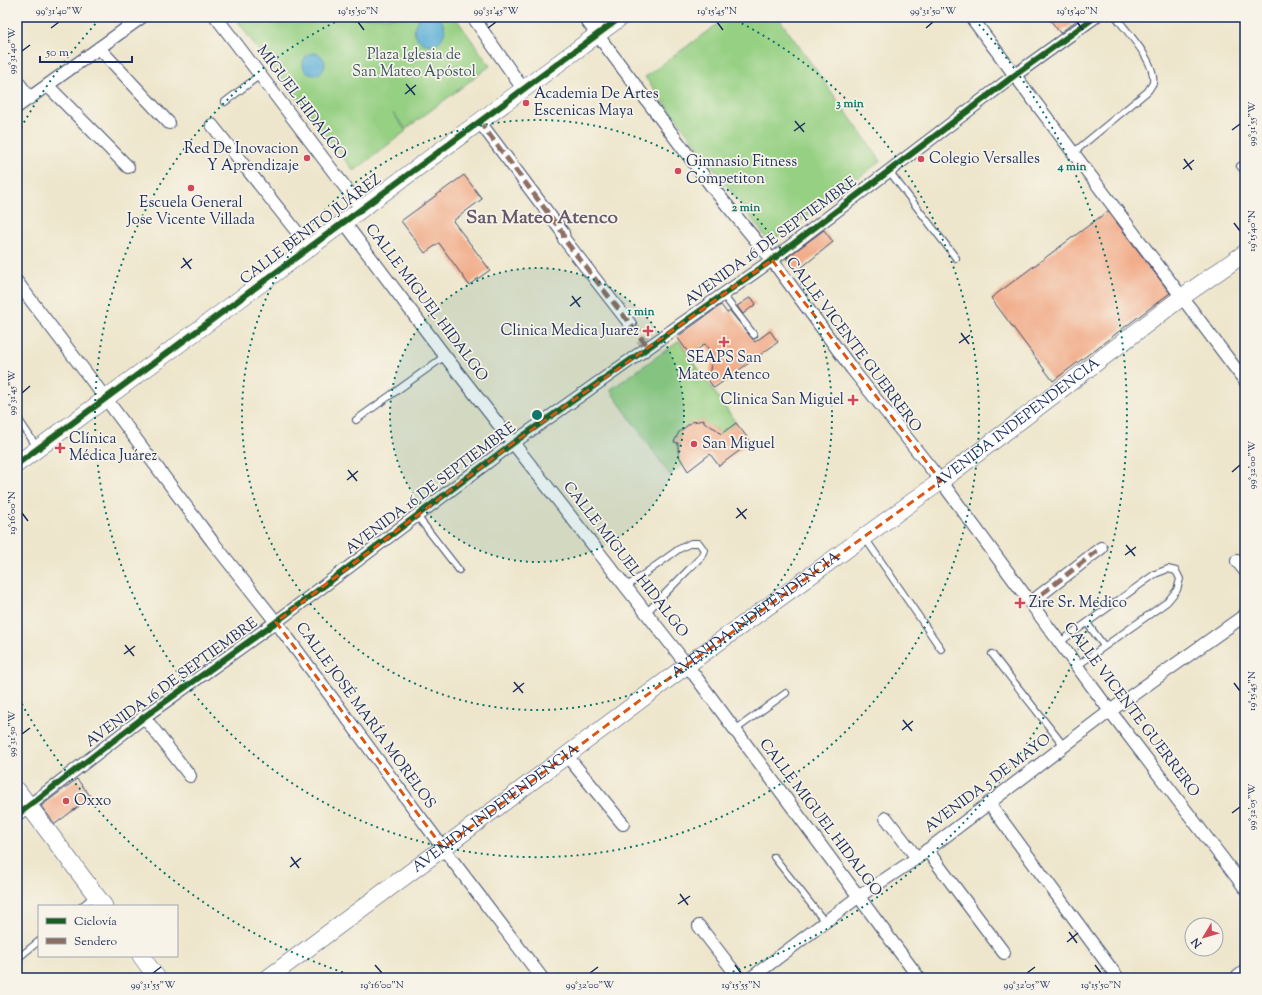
<svg xmlns="http://www.w3.org/2000/svg" width="1262" height="995" font-family="'Sorts Mill Goudy',serif">
<style>
.green{fill:#96d083;stroke:#588070}
.water{fill:#5cb0d8;stroke:#3c709b}
.building{fill:#f1a884}
.lines{fill:none;stroke-linecap:round;stroke-linejoin:round}
.street-tunnel{stroke:#c4c1b6;stroke-width:12;stroke-dasharray:12 6;stroke-linecap:butt}
.lane-casing{stroke:#3b4a6e;stroke-width:8}
.street-casing{stroke:#3b4a6e;stroke-width:14}
.secondary-casing{stroke:#3b4a6e;stroke-width:18}
.lane{stroke:#fff;stroke-width:6}
.street{stroke:#fff;stroke-width:12}
.secondary{stroke:#fff;stroke-width:17}
.quiet{stroke:#8d6e63;stroke-width:5;stroke-dasharray:10 5;stroke-linecap:butt}
.cycleway-casing{stroke:#f7f3e8;stroke-width:8}
.cycleway{stroke:#1b5e20;stroke-width:6}
.marked{fill:none;stroke:#de5710;stroke-width:3;stroke-dasharray:8 5;stroke-linejoin:round}
.ticks{fill:none;stroke:#1b2f5e;stroke-width:1.5}
.ring{fill:none;stroke:#0f766e;stroke-width:2;stroke-dasharray:2 4}
.poi-dot{fill:#d1495b;stroke:#f7f3e8;stroke-width:1.5}
.labels{text-anchor:middle;dominant-baseline:central;stroke-width:3.5;stroke-linejoin:round;paint-order:stroke}
.park-label{font-size:15px;fill:#3a5767;stroke:#f7f3e8}
.poi-label{font-size:15px;fill:#1b2f5e;stroke:#f7f3e8;text-anchor:start}
.street-label{font-size:15px;fill:#1b2f5e;stroke:#f7f3e8}
.district-label{font-size:19px;font-weight:bold;fill:#66596b;stroke:#f7f3e8}
.centre{fill:#0f766e;stroke:#f7f3e8;stroke-width:2}
.ring-label{font-size:12px;text-anchor:middle;font-weight:bold;fill:#0f766e;stroke:#f7f3e8;stroke-width:3.5;stroke-linejoin:round;paint-order:stroke}
.neatline{fill:none;stroke:#1b2f5e;stroke-width:1.5}
.ticks-label{font-size:10px;text-anchor:middle;fill:#1b2f5e}
</style>
<rect width="100%" height="100%" fill="#f7f3e8"/>
<filter id="ink" filterUnits="userSpaceOnUse"><feTurbulence type="fractalNoise" baseFrequency=".025" numOctaves="2"/><feDisplacementMap in="SourceGraphic" scale="8" xChannelSelector="R" yChannelSelector="G"/><feConvolveMatrix kernelMatrix="1 2 1 2 8 2 1 2 1" color-interpolation-filters="sRGB"/></filter>
<filter id="wash" filterUnits="userSpaceOnUse"><feTurbulence type="fractalNoise" baseFrequency=".012" numOctaves="4" result="noise"/><feDisplacementMap in="SourceGraphic" scale="16" xChannelSelector="R" yChannelSelector="G"/><feGaussianBlur stdDeviation="0.9" result="paint"/><feColorMatrix in="noise" values="0 0 0 0 0 0 0 0 0 0 0 0 0 0 0 0 0 1.4 0 .05"/><feComposite in="paint" operator="in"/></filter>
<g filter="url(#wash)">
<rect width="100%" height="100%" fill="#eee6cc"/>
<g class="green">
<path d="M 235,17 L 455,17 L 490,66 L 406,129 L 393,113 L 406,131 L 354,171 L 266,61 Z"/>
<path d="M 727,17 L 778,17 L 881,161 L 770,243 L 645,77 Z"/>
<path d="M 679,341 L 736,423 L 722,434 L 716,429 L 704,424 L 704,420 C 688,423 681,427 675,442 L 678,443 C 678,452 679,457 684,464 L 670,475 L 610,390 Z"/>
</g>
<g class="water">
<path d="M 420,17 L 439,17 C 443,22 446,28 444,34 C 436,57 401,39 420,17 Z"/>
<circle cx="314" cy="64" r="11"/>
</g>
<g id="blocks">
<g class="building">
<path d="M 1048,17 L 1081,17 L 1060,33 Z"/>
<path d="M 464,175 L 482,199 L 453,221 L 490,270 L 469,285 L 439,243 L 425,253 L 401,221 Z"/>
<path d="M 1108,211 L 1170,293 L 1053,381 L 991,298 Z"/>
<path d="M 824,230 L 833,242 L 796,272 L 786,258 Z"/>
<path d="M 751,297 L 756,304 L 743,314 L 737,306 Z"/>
<path d="M 721,305 L 727,313 L 730,311 L 755,342 L 770,331 L 778,342 L 714,388 L 706,377 L 709,375 L 713,355 L 705,344 L 690,355 L 677,337 Z"/>
<path d="M 704,420 L 704,423 L 716,429 L 721,434 L 736,423 L 751,442 L 719,466 L 710,454 L 688,471 L 680,458 L 678,451 L 678,443 L 674,442 L 679,432 L 692,422 Z"/>
<path d="M 77,779 L 91,797 L 55,824 L 41,806 Z"/>
</g>
</g>
</g>
<g filter="url(#ink)">
<use href="#blocks" fill-opacity="0" stroke="#3b4a6e" stroke-width="1"/>
<g class="lines">
<path class="street-tunnel" d="M 630,324 L 644,342"/>
<g class="lane-casing">
<g id="lane">
<path d="M 225,102 L 260,75"/>
<path d="M 1073,153 L 1148,91 C 1149,89 1152,85 1153,83 C 1157,63 1127,32 1116,17"/>
<path d="M 1240,166 L 1245,172"/>
<path d="M 889,171 L 956,258"/>
<path d="M 723,295 L 754,335"/>
<path d="M 17,417 L 37,447"/>
<path d="M 356,420 L 445,356"/>
<path d="M 417,516 L 459,570"/>
<path d="M 865,538 L 941,649"/>
<path d="M 626,587 L 679,549 L 691,543 L 699,543 L 704,550 L 701,557 L 646,613"/>
<path d="M 1087,623 L 1104,646"/>
<path d="M 1060,642 L 1155,574 L 1168,569 L 1176,571 L 1180,579 L 1177,590 L 1167,602 L 1077,666"/>
<path d="M 992,654 L 1064,746"/>
<path d="M 735,730 L 786,693"/>
<path d="M 774,857 L 825,922"/>
<path d="M 82,906 L 94,896"/>
<path d="M 17,959 L 39,941"/>
</g>
</g>
<g class="street-casing">
<g id="street">
<path d="M 216,17 L 361,208"/>
<path d="M 473,17 L 523,89"/>
<path d="M 584,17 L 712,187 L 772,260 L 852,369 L 941,481 L 1110,711 L 1245,888"/>
<path d="M 971,17 L 1245,381"/>
<path d="M 99,48 L 169,123"/>
<path d="M 17,81 L 30,98"/>
<path d="M 48,86 L 128,167"/>
<path d="M 17,107 L 142,17"/>
<path d="M 479,121 L 563,233 L 564,239 L 630,324"/>
<path d="M 212,125 L 309,247"/>
<path d="M 344,222 L 445,356 L 687,665 L 919,978"/>
<path d="M 17,282 L 106,399 L 212,541 L 276,622 L 443,848 L 542,978"/>
<path d="M 1237,561 L 1245,571"/>
<path d="M 1030,603 L 1101,548"/>
<path d="M 144,717 L 190,776"/>
<path d="M 567,756 L 623,824"/>
<path d="M 989,803 L 1118,978"/>
<path d="M 17,815 L 144,717 L 276,622 L 513,443 L 772,260 L 1015,75 L 1095,17"/>
<path d="M 886,818 L 917,858"/>
<path d="M 927,850 L 1004,953"/>
<path d="M 699,926 L 739,978"/>
<path d="M 751,978 L 858,897 L 917,858 L 1110,711 L 1245,615"/>
<path d="M 1236,978 L 1245,971"/>
</g>
</g>
<g class="secondary-casing">
<g id="secondary">
<path d="M 17,464 L 621,17"/>
<path d="M 17,790 L 104,906"/>
<path d="M 141,956 L 157,978"/>
<path id="s1" d="M 268,978 L 443,848 L 687,665 L 941,481 L 1182,297 L 1245,253"/>
</g>
</g>
<use href="#lane" class="lane"/>
<use href="#street" class="street"/>
<use href="#secondary" class="secondary"/>
<g class="quiet">
<path d="M 479,121 L 563,233 L 564,239 L 648,347"/>
<path d="M 1030,603 L 1101,548"/>
</g>
<g class="cycleway-casing">
<g id="cycleway">
<path d="M 17,464 L 621,17"/>
<path d="M 17,815 L 144,717 L 276,622 L 513,443 L 772,260 L 1015,75 L 1095,17"/>
</g>
</g>
<use href="#cycleway" class="cycleway"/>
</g>
</g>
<path class="marked" d="M 772,260 L 941,481 L 687,665 L 443,848 L 276,622 L 513,443 Z"/>
<path class="ticks" d="M 358,22 L 364,30M 717,22 L 723,30M 1077,22 L 1083,30M 51,28 L 59,22M 488,28 L 496,22M 926,28 L 933,22M 22,51 L 30,45M 406,84 L 415,95M 405,94 L 416,85M 795,121 L 804,132M 1232,130 L 1240,124M 794,131 L 805,123M 1184,159 L 1192,170M 1183,169 L 1194,160M 1234,223 L 1240,231M 183,258 L 191,269M 181,268 L 192,259M 572,296 L 580,307M 570,306 L 581,297M 961,333 L 969,344M 959,343 L 970,335M 22,393 L 30,386M 348,470 L 357,481M 1232,472 L 1240,465M 347,480 L 358,471M 737,508 L 746,519M 22,513 L 28,521M 736,518 L 747,509M 1126,545 L 1135,556M 1125,555 L 1136,547M 125,645 L 134,656M 124,654 L 135,646M 514,682 L 523,693M 1234,683 L 1240,691M 513,692 L 524,683M 903,720 L 912,731M 902,730 L 913,721M 22,734 L 30,728M 1232,813 L 1240,807M 291,857 L 299,868M 290,867 L 301,858M 680,894 L 688,905M 678,904 L 690,896M 1069,932 L 1077,943M 1067,942 L 1078,933M 375,965 L 382,973M 735,965 L 741,973M 1095,965 L 1101,973M 153,973 L 161,967M 590,973 L 598,967M 1027,973 L 1035,967"/>
<circle cx="537" cy="415" r="147" fill="#0f766e" fill-opacity=".12"/>
<g class="ring">
<circle cx="537" cy="415" r="147"/>
<circle cx="537" cy="415" r="295"/>
<path d="M731 18A442 442 0 1 1 343 18"/>
<path d="M360 978A590 590 0 0 1 18 697M18 133A590 590 0 0 1 99 20M975 20A590 590 0 0 1 714 978"/>
</g>
<g class="poi-dot">
<circle cx="526" cy="103" r="4"/>
<circle cx="307" cy="158" r="4"/>
<circle cx="921" cy="159" r="4"/>
<circle cx="678" cy="171" r="4"/>
<circle cx="191" cy="188" r="4"/>
<path d="M646 325h4v4h4v4h-4v4h-4v-4h-4v-4h4z"/>
<path d="M722 336h4v4h4v4h-4v4h-4v-4h-4v-4h4z"/>
<path d="M851 394h4v4h4v4h-4v4h-4v-4h-4v-4h4z"/>
<circle cx="694" cy="444" r="4"/>
<path d="M58 442h4v4h4v4h-4v4h-4v-4h-4v-4h4z"/>
<path d="M1018 597h4v4h4v4h-4v4h-4v-4h-4v-4h4z"/>
<circle cx="66" cy="801" r="4"/>
</g>
<g class="labels">
<g class="park-label">
<text x="414" y="55">Plaza Iglesia de<tspan x="414" dy="17">San Mateo Apóstol</tspan></text>
</g>
<g class="poi-label">
<text x="534" y="94">Academia De Artes<tspan x="534" dy="17">Escenicas Maya</tspan></text>
<text x="299" y="149" text-anchor="end">Red De Inovacion<tspan x="299" dy="17">Y Aprendizaje</tspan></text>
<text x="929" y="159">Colegio Versalles</text>
<text x="686" y="162">Gimnasio Fitness<tspan x="686" dy="17">Competiton</tspan></text>
<text x="191" y="203" text-anchor="middle">Escuela General<tspan x="191" dy="17">Jose Vicente Villada</tspan></text>
<text x="639" y="331" text-anchor="end">Clinica Medica Juarez</text>
<text x="724" y="358" text-anchor="middle">SEAPS San<tspan x="724" dy="17">Mateo Atenco</tspan></text>
<text x="844" y="400" text-anchor="end">Clinica San Miguel</text>
<text x="69" y="439">Clínica<tspan x="69" dy="17">Médica Juárez</tspan></text>
<text x="702" y="444">San Miguel</text>
<text x="1029" y="603">Zire Sr. Medico</text>
<text x="74" y="801">Oxxo</text>
</g>
<g class="street-label">
<text transform="translate(301 103) rotate(53)">MIGUEL HIDALGO</text>
<text transform="translate(311 230) rotate(-37)">CALLE BENITO JUÁREZ</text>
<text transform="translate(771 242) rotate(-36)">AVENIDA 16 DE SEPTIEMBRE</text>
<text transform="translate(426 303) rotate(53)">CALLE MIGUEL HIDALGO</text>
<text transform="translate(853 345) rotate(53)">CALLE VICENTE GUERRERO</text>
<text stroke="none"><textPath href="#s1" startOffset="932">AVENIDA INDEPENDENCIA</textPath></text>
<text transform="translate(431 489) rotate(-37)">AVENIDA 16 DE SEPTIEMBRE</text>
<text transform="translate(625 560) rotate(52)">CALLE MIGUEL HIDALGO</text>
<text stroke="none"><textPath href="#s1" startOffset="608">AVENIDA INDEPENDENCIA</textPath></text>
<text transform="translate(172 683) rotate(-36)">AVENIDA 16 DE SEPTIEMBRE</text>
<text transform="translate(1131 710) rotate(53)">CALLE VICENTE GUERRERO</text>
<text transform="translate(365 716) rotate(54)">CALLE JOSÉ MARÍA MORELOS</text>
<text transform="translate(988 784) rotate(-37)">AVENIDA 5 DE MAYO</text>
<text stroke="none"><textPath href="#s1" startOffset="284">AVENIDA INDEPENDENCIA</textPath></text>
<text transform="translate(820 818) rotate(53)">CALLE MIGUEL HIDALGO</text>
</g>
<g class="district-label">
<text x="542" y="218">San Mateo Atenco</text>
</g>
</g>
<circle cx="537" cy="415" r="6" class="centre"/>
<g class="ring-label">
<text x="850" y="107">3 min</text>
<text x="1072" y="170">4 min</text>
<text x="746" y="211">2 min</text>
<text x="641" y="315">1 min</text>
</g>
<rect width="1262" height="995" fill="none" stroke="#f7f3e8" stroke-width="44"/>
<rect x="38" y="905" width="140" height="52" fill="#f7f3e8" stroke="#9fa5b1"/>
<rect x="46" y="918" width="20" height="6" fill="#1b5e20" stroke="#9fa5b1"/>
<text x="74" y="925" font-size="12" fill="#1b2f5e">Ciclovía</text>
<rect x="46" y="938" width="20" height="6" fill="#8d6e63" stroke="#9fa5b1"/>
<text x="74" y="945" font-size="12" fill="#1b2f5e">Sendero</text>
<g transform="translate(1204 937) rotate(232)"><circle r="19" fill="#f7f3e8" stroke="#9fa5b1"/>
<path d="M0-3L7 15L0 10L-7 15Z" fill="#d1495b"/>
<text y="-6" font-size="11" font-weight="bold" text-anchor="middle" fill="#1b2f5e">N</text>
</g>
<path d="M40 56v6h92v-6" fill="none" stroke="#1b2f5e" stroke-width="2"/>
<text x="46" y="56" font-size="12" fill="#1b2f5e" stroke="#f7f3e8" stroke-width="3" paint-order="stroke">50 m</text>
<rect x="22" y="22" width="1218" height="951" class="neatline"/>
<g class="ticks-label">
<text x="59" y="14">99°31'40"W</text>
<text x="358" y="14">19°15'50"N</text>
<text x="496" y="14">99°31'45"W</text>
<text x="717" y="14">19°15'45"N</text>
<text x="933" y="14">99°31'50"W</text>
<text x="1077" y="14">19°15'40"N</text>
<text transform="translate(11 51) rotate(-90)" y="4">99°31'40"W</text>
<text transform="translate(1251 124) rotate(-90)" y="4">99°31'55"W</text>
<text transform="translate(1251 231) rotate(-90)" y="4">19°15'40"N</text>
<text transform="translate(11 393) rotate(-90)" y="4">99°31'45"W</text>
<text transform="translate(1251 465) rotate(-90)" y="4">99°32'00"W</text>
<text transform="translate(11 513) rotate(-90)" y="4">19°16'00"N</text>
<text transform="translate(1251 691) rotate(-90)" y="4">19°15'45"N</text>
<text transform="translate(11 734) rotate(-90)" y="4">99°31'50"W</text>
<text transform="translate(1251 807) rotate(-90)" y="4">99°32'05"W</text>
<text x="153" y="988">99°31'55"W</text>
<text x="382" y="988">19°16'00"N</text>
<text x="590" y="988">99°32'00"W</text>
<text x="741" y="988">19°15'55"N</text>
<text x="1027" y="988">99°32'05"W</text>
<text x="1101" y="988">19°15'50"N</text>
</g>
</svg>
